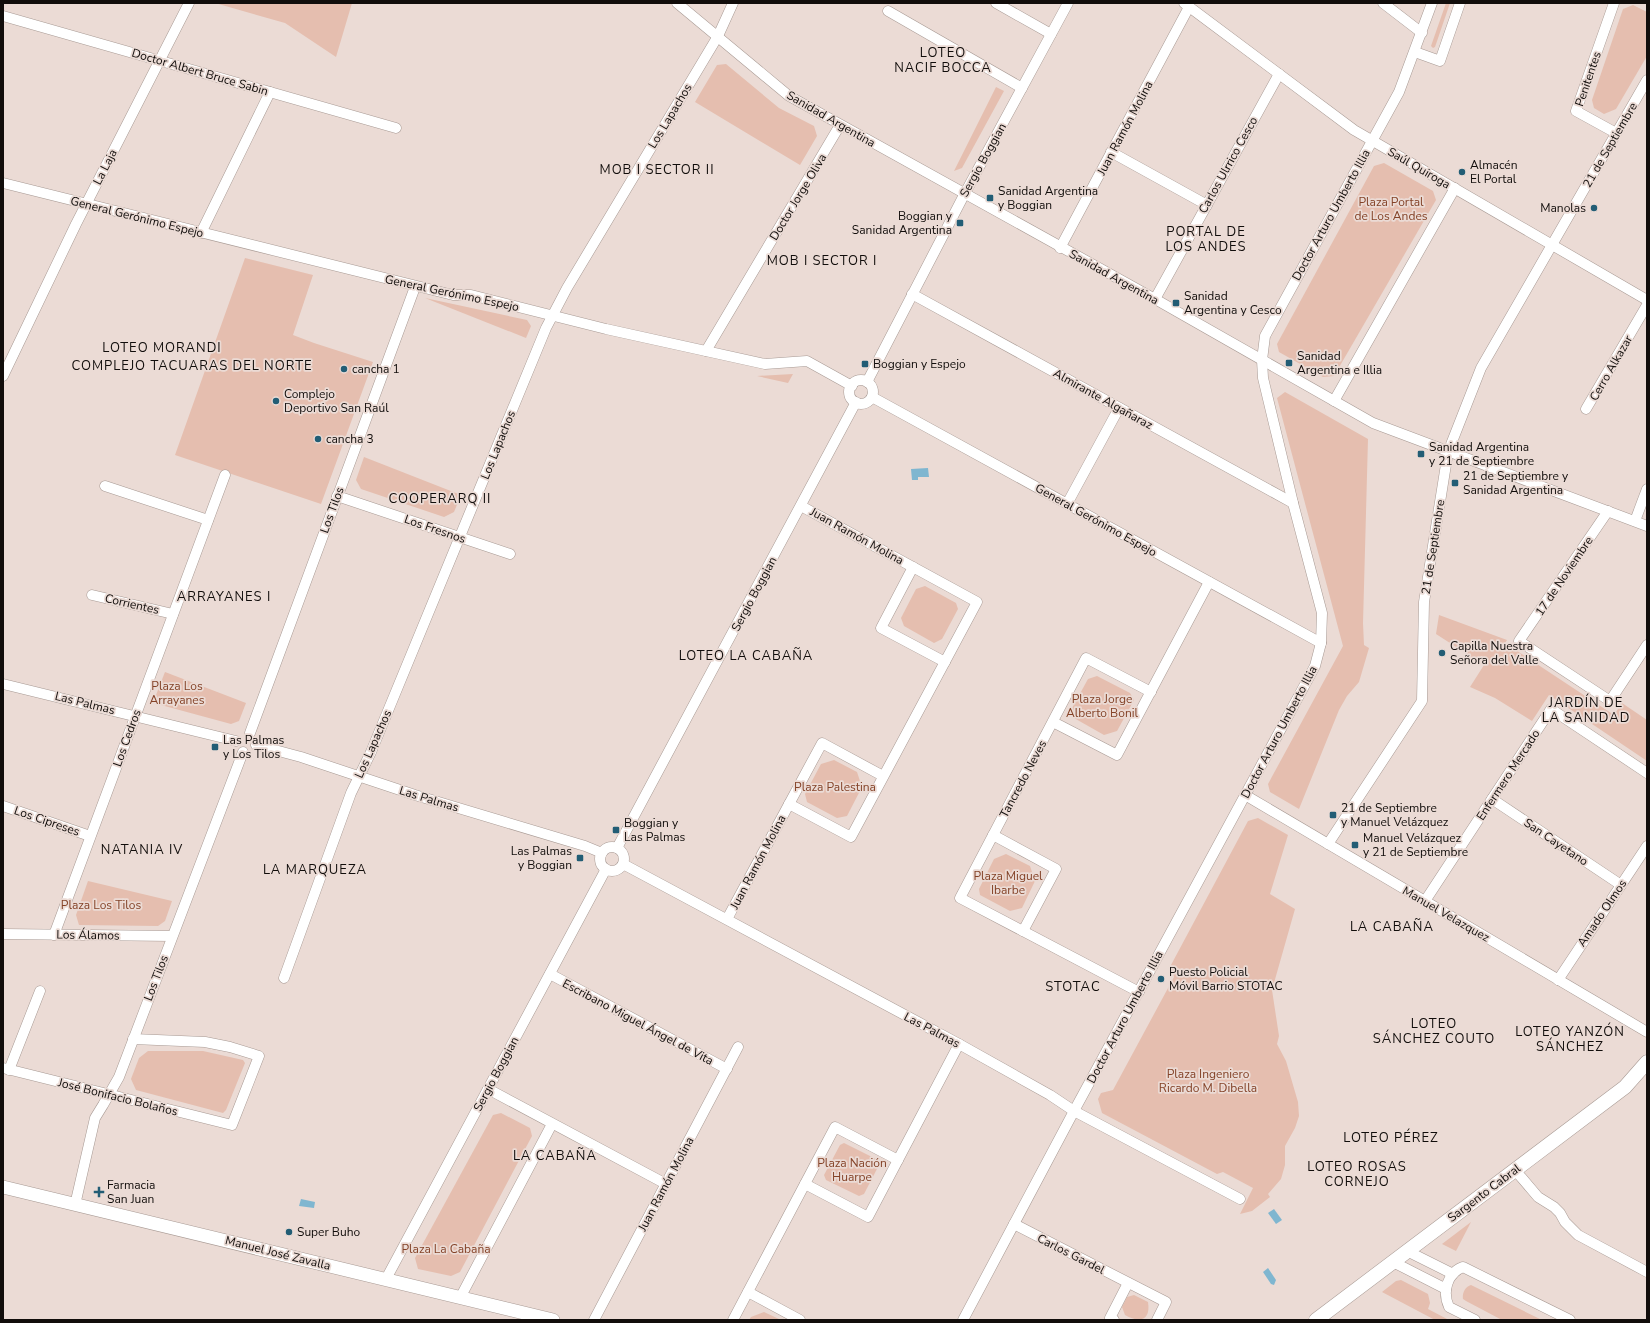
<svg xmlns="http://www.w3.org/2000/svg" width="1650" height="1323" font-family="'Nunito Sans',sans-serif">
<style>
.green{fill:#e5beaf}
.water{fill:#7fb6d0}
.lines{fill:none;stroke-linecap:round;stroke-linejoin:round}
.minor-casing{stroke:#a89a94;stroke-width:11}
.tertiary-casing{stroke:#a89a94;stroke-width:14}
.secondary-casing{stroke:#a89a94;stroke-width:15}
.minor{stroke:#fff;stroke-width:10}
.tertiary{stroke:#fff;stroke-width:13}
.secondary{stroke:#fff;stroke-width:14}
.poi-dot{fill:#225d75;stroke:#ebdbd5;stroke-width:1.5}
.labels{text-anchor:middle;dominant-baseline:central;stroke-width:3.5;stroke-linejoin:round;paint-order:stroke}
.street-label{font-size:12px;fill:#110d0b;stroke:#ebdbd5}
.poi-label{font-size:12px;fill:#110d0b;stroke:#ebdbd5;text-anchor:start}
.park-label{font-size:12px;fill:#844227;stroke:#ebdbd5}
.neighbourhood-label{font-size:13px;letter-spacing:1px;fill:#110d0b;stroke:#ebdbd5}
</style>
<rect width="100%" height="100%" fill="#ebdbd5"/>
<g class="green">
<path d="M 215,3 L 352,3 L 336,57 L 285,23 Z"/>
<path d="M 1446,3 L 1450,3 L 1435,47 L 1433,48 L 1431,46 Z"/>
<path d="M 1633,5 L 1647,12 L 1647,56 L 1616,109 L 1604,114 L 1594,108 L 1592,100 L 1623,9 Z"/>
<path d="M 726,64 L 779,108 L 814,126 L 817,136 L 800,165 L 695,102 L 717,65 Z"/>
<path d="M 996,87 L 1004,91 L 962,168 L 954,171 Z"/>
<path d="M 1384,163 L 1433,191 L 1436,200 L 1334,376 L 1323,377 L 1279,352 L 1277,344 L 1374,166 Z"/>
<path d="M 245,258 L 313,275 L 293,335 L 314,343 L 373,362 L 321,504 L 175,455 Z"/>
<path d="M 425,298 L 527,320 L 531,326 L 526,338 Z"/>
<path d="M 793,374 L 788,383 L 757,376 Z"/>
<path d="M 1285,392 L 1368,439 L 1363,623 L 1364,645 L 1369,648 L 1359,682 L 1347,696 L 1339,710 L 1299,809 L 1270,792 L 1268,784 L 1343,646 L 1277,398 Z"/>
<path d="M 364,457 L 461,495 L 454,512 L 444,517 L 361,489 L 356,480 Z"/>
<path d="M 925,586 L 956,603 L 958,609 L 942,639 L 934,643 L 904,626 L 901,618 L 916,589 Z"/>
<path d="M 1439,615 L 1507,640 L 1505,643 L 1614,715 L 1622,703 L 1647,720 L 1647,761 L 1549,695 L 1532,721 L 1495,698 L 1470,687 L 1484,665 L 1436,634 Z"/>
<path d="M 165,672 L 246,703 L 239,721 L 231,724 L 161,705 L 156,695 Z"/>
<path d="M 1097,676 L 1130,693 L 1134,700 L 1117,731 L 1104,735 L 1074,718 L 1071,710 L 1088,679 Z"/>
<path d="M 834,760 L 857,772 L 862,787 L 847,816 L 837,818 L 807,802 L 805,794 L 821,764 Z"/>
<path d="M 1258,818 L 1288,835 L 1270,894 L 1295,909 L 1272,990 L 1279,1036 L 1277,1044 L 1286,1061 L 1298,1102 L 1299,1116 L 1295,1128 L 1285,1146 L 1285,1165 L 1281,1179 L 1268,1194 L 1270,1197 L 1252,1211 L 1240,1214 L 1253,1188 L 1223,1172 L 1217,1174 L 1102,1113 L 1098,1099 L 1101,1093 L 1113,1090 L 1174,977 L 1171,965 L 1248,821 Z"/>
<path d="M 1006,854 L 1030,866 L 1035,881 L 1022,908 L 1010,911 L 980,895 L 979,889 L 994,859 Z"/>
<path d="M 88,881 L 172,901 L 165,921 L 158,926 L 79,925 L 76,915 Z"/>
<path d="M 148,1051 L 203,1051 L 243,1060 L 245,1063 L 226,1110 L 223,1113 L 136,1090 L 131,1079 L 139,1058 Z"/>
<path d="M 501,1113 L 530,1128 L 532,1136 L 460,1272 L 451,1276 L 418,1269 L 415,1258 L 493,1115 Z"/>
<path d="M 844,1143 L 878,1160 L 879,1165 L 864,1194 L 859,1196 L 826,1180 L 824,1175 L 840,1145 Z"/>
<path d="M 1471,1222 L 1456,1251 L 1442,1244 Z"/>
<path d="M 1401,1280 L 1428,1294 L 1430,1303 L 1428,1309 L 1449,1320 L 1435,1320 L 1382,1292 L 1396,1281 Z"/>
<path d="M 1471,1285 L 1473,1286 L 1542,1320 L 1502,1320 L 1466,1301 L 1463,1299 C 1462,1293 1465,1287 1471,1285 Z"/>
<path d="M 1134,1295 L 1148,1302 C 1151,1321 1139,1323 1125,1315 L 1122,1307 L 1127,1297 Z"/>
<path d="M 764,1312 L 779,1319 L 779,1320 L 749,1320 L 751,1317 Z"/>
</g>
<g class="water">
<path d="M 928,468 L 929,477 L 918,477 L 918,480 L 912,480 L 911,469 Z"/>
<path d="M 301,1199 L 315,1202 L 314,1208 L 299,1206 Z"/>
<path d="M 1274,1209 L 1282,1220 L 1276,1224 L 1268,1213 Z"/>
<path d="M 1268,1268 L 1276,1280 L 1274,1285 L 1271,1284 L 1263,1272 Z"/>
</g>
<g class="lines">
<g class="minor-casing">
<g id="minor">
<path d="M 677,3 L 789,96 L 1155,299 L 1373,423 L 1647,526"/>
<path d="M 996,3 L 1051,34"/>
<path d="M 1184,3 L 1354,130 L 1647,300"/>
<path d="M 1383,3 L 1422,33"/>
<path d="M 1614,3 L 1576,111 L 1616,133"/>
<path d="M 888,11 L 1022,88"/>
<path d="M 3,16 L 396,128"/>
<path d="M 1415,52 L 1440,61 L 1460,3"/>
<path d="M 1111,152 L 1207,205"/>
<path d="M 3,183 L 453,295 L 471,295 L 606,329 L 765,364 L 807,361 L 852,386"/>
<path d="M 201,233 L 270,92"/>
<path d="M 1060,248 L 1189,7"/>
<path d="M 912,294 L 1293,503"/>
<path d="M 1155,299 L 1279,74"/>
<path d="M 706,351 L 840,125"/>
<path d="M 3,376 L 76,224 L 189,3"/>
<circle cx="861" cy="392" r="12"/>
<path d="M 867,382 L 964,195 L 1068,3"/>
<path d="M 872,397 L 1321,643"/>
<path d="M 1334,401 L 1455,188"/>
<path d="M 1586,409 L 1647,305"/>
<path d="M 105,486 L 208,520"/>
<path d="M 337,496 L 510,554"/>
<path d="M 1067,504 L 1119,408"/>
<path d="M 1608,511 L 1519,641 L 1610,701 L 1647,645"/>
<path d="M 1635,521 L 1647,489"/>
<path d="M 913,567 L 881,628 L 945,662"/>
<path d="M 92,595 L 173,614"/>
<path d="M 3,684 L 236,741"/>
<path d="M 1053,722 L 1117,755 L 1209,582"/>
<path d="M 250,733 L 415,287"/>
<path d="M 256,745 L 301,757 L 415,795 L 585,846 L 602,853"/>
<path d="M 1245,795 L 1647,1032"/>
<path d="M 1492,799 L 1621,885"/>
<path d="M 789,804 L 851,837 L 977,602 L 801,506"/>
<path d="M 3,806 L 90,836"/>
<path d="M 993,835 L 1056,869 L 1023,931"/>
<path d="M 1328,844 L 1422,701 L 1424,602 L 1448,452 L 1481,368 L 1647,80"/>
<circle cx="612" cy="859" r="12"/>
<path d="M 617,848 L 856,402"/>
<path d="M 623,864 L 959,1044 L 1050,1095 L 1074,1111 L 1240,1199"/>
<path d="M 1425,901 L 1551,709 L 1647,773"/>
<path d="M 727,919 L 822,743 L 883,776"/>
<path d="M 3,934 L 172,936"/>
<path d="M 54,935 L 225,475"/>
<path d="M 550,974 L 727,1069"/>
<path d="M 284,978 L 351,793 L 371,752 L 546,328 L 567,288 L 718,36 L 733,3"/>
<path d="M 1558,980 L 1647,846"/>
<path d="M 1139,992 L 960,898 L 1086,658 L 1151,692"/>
<path d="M 3,1068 L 232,1125 L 259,1056 L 230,1047 L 205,1042 L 133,1039"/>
<path d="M 9,1070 L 40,991"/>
<path d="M 488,1089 L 666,1184"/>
<path d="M 1515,1170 L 1538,1197 L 1554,1207 L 1560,1213 L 1565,1222 L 1578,1235 L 1647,1272"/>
<path d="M 805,1184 L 868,1217 L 959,1044"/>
<path d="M 75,1205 L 95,1118 L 103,1105 L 119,1077 L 243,752"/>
<path d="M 1014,1224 L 1166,1302 L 1157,1320"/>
<path d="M 1407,1251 L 1453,1274"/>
<path d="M 1393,1262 L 1446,1289"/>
<path d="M 386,1279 L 606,869"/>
<path d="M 748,1292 L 800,1320"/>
<path d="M 460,1298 L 552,1124"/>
<path d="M 594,1320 L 738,1047"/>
<path d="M 733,1320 L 835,1127 L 898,1160"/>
<path d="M 963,1320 L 1074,1111 L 1315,666 L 1321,643 L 1322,613 L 1293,503 L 1263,378 L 1262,360 L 1265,336 L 1399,92 L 1432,3"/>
<path d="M 1114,1320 L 1110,1318 L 1128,1283"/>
<path d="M 1475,1320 L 1449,1307 C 1442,1292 1447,1273 1463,1267 L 1570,1320"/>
</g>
</g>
<g class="tertiary-casing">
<path id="tertiary" d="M 3,1187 L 553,1320"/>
</g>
<g class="secondary-casing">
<path id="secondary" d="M 1316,1320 L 1625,1087 L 1647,1062"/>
</g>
<use href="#minor" class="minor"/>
<use href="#tertiary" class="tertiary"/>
<use href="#secondary" class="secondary"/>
</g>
<g class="poi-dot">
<circle cx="1462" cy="172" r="4"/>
<rect x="986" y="194" width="8" height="8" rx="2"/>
<circle cx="1594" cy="208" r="4"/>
<rect x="956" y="219" width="8" height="8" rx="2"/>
<rect x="1172" y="299" width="8" height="8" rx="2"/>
<rect x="1285" y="359" width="8" height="8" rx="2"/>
<rect x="861" y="360" width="8" height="8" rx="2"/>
<circle cx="344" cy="369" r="4"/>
<circle cx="276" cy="401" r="4"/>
<circle cx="318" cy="439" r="4"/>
<rect x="1417" y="450" width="8" height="8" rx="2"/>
<rect x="1451" y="479" width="8" height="8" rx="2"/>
<circle cx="1442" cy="653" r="4"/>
<rect x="211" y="743" width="8" height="8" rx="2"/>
<rect x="1329" y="811" width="8" height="8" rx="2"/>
<rect x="612" y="826" width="8" height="8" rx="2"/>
<rect x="1351" y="841" width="8" height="8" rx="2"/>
<rect x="576" y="854" width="8" height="8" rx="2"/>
<circle cx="1161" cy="979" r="4"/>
<path d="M97 1186h4v4h4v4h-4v4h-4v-4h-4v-4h4z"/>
<circle cx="289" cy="1232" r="4"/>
</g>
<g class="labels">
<g class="street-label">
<text transform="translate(200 72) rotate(16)">Doctor Albert Bruce Sabin</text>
<text transform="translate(1588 79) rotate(-71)">Penitentes</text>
<text transform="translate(670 116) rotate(-59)">Los Lapachos</text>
<text transform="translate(831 119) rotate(30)">Sanidad Argentina</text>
<text transform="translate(1125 128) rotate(-62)">Juan Ramón Molina</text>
<text transform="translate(1610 145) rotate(-60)">21 de Septiembre</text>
<text transform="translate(983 160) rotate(-61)">Sergio Boggian</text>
<text transform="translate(1228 165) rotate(-61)">Carlos Ulrrico Cesco</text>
<text transform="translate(105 167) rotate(-63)">La Laja</text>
<text transform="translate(1419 168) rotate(30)">Saúl Quiroga</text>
<text transform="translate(798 197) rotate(-59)">Doctor Jorge Oliva</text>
<text transform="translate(1331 215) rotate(-61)">Doctor Arturo Umberto Illia</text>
<text transform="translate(137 217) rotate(14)">General Gerónimo Espejo</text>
<text transform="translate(1114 277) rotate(29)">Sanidad Argentina</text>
<text transform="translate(452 293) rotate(12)">General Gerónimo Espejo</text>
<text transform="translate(1611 368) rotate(-60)">Cerro Alkazar</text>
<text transform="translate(1103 399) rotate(29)">Almirante Algañaraz</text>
<text transform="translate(498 445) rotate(-68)">Los Lapachos</text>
<text transform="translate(332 510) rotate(-70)">Los Tilos</text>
<text transform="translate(1096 520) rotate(29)">General Gerónimo Espejo</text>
<text transform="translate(435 529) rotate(19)">Los Fresnos</text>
<text transform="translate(857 536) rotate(29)">Juan Ramón Molina</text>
<text transform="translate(1433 547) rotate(-81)">21 de Septiembre</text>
<text transform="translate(1564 576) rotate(-56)">17 de Noviembre</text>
<text transform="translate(754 594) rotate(-62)">Sergio Boggian</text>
<text transform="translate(132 604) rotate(13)">Corrientes</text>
<text transform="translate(85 703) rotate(14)">Las Palmas</text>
<text transform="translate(1279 732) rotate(-62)">Doctor Arturo Umberto Illia</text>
<text transform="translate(127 738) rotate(-70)">Los Cedros</text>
<text transform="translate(373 744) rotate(-66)">Los Lapachos</text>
<text transform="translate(1508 775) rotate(-57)">Enfermero Mercado</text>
<text transform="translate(1023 779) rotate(-62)">Tancredo Neves</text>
<text transform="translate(429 799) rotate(17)">Las Palmas</text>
<text transform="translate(47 821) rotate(19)">Los Cipreses</text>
<text transform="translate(1556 842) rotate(34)">San Cayetano</text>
<text transform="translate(758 862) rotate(-62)">Juan Ramón Molina</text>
<text transform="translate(1602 913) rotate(-56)">Amado Olmos</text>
<text transform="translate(1446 914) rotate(30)">Manuel Velazquez</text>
<text transform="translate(88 935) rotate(1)">Los Álamos</text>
<text transform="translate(156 978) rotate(-69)">Los Tilos</text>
<text transform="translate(1125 1017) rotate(-62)">Doctor Arturo Umberto Illia</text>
<text transform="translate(638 1022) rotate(28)">Escribano Miguel Ángel de Vita</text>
<text transform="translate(932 1030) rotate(28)">Las Palmas</text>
<text transform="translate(496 1074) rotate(-62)">Sergio Boggian</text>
<text transform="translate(118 1097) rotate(14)">José Bonifacio Bolaños</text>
<text transform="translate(666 1184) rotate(-62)">Juan Ramón Molina</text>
<text transform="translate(1484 1193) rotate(-37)">Sargento Cabral</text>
<text transform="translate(278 1253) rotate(14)">Manuel José Zavalla</text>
<text transform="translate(1071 1254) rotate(27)">Carlos Gardel</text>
</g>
<g class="poi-label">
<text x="1470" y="165">Almacén<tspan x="1470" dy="14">El Portal</tspan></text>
<text x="998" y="191">Sanidad Argentina<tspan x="998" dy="14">y Boggian</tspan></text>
<text x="1586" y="208" text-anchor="end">Manolas</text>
<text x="952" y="216" text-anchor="end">Boggian y<tspan x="952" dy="14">Sanidad Argentina</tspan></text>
<text x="1184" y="296">Sanidad<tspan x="1184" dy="14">Argentina y Cesco</tspan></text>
<text x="1297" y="356">Sanidad<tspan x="1297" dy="14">Argentina e Illia</tspan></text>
<text x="873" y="364">Boggian y Espejo</text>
<text x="352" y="369">cancha 1</text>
<text x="284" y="394">Complejo<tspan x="284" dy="14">Deportivo San Raúl</tspan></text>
<text x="326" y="439">cancha 3</text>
<text x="1429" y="447">Sanidad Argentina<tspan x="1429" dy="14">y 21 de Septiembre</tspan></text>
<text x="1463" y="476">21 de Septiembre y<tspan x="1463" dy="14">Sanidad Argentina</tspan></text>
<text x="1450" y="646">Capilla Nuestra<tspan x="1450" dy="14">Señora del Valle</tspan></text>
<text x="223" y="740">Las Palmas<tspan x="223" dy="14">y Los Tilos</tspan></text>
<text x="1341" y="808">21 de Septiembre<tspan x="1341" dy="14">y Manuel Velázquez</tspan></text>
<text x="624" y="823">Boggian y<tspan x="624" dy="14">Las Palmas</tspan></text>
<text x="1363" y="838">Manuel Velázquez<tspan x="1363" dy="14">y 21 de Septiembre</tspan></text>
<text x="572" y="851" text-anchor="end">Las Palmas<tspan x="572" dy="14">y Boggian</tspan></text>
<text x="1169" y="972">Puesto Policial<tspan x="1169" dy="14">Móvil Barrio STOTAC</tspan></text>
<text x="107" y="1185">Farmacia<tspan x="107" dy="14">San Juan</tspan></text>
<text x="297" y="1232">Super Buho</text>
</g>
<g class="park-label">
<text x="1391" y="202">Plaza Portal<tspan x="1391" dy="14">de Los Andes</tspan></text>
<text x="177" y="686">Plaza Los<tspan x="177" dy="14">Arrayanes</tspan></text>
<text x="1102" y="699">Plaza Jorge<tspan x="1102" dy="14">Alberto Bonil</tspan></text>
<text x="835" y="787">Plaza Palestina</text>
<text x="1008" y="876">Plaza Miguel<tspan x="1008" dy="14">Ibarbe</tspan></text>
<text x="101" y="905">Plaza Los Tilos</text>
<text x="1208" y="1074">Plaza Ingeniero<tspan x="1208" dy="14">Ricardo M. Dibella</tspan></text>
<text x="852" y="1163">Plaza Nación<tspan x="852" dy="14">Huarpe</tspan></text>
<text x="446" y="1249">Plaza La Cabaña</text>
</g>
<g class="neighbourhood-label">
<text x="943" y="53">LOTEO<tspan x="943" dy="15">NACIF BOCCA</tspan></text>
<text x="657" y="170">MOB I SECTOR II</text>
<text x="1206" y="232">PORTAL DE<tspan x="1206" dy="15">LOS ANDES</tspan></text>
<text x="822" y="261">MOB I SECTOR I</text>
<text x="162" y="348">LOTEO MORANDI</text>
<text x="192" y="366">COMPLEJO TACUARAS DEL NORTE</text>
<text x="440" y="499">COOPERARQ II</text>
<text x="224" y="597">ARRAYANES I</text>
<text x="746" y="656">LOTEO LA CABAÑA</text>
<text x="1586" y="703">JARDÍN DE<tspan x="1586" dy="15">LA SANIDAD</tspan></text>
<text x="142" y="850">NATANIA IV</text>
<text x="315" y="870">LA MARQUEZA</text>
<text x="1392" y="927">LA CABAÑA</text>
<text x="1073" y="987">STOTAC</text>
<text x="1434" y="1024">LOTEO<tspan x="1434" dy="15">SÁNCHEZ COUTO</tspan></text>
<text x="1570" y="1032">LOTEO YANZÓN<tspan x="1570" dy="15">SÁNCHEZ</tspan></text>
<text x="1391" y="1138">LOTEO PÉREZ</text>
<text x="555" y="1156">LA CABAÑA</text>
<text x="1357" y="1167">LOTEO ROSAS<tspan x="1357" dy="15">CORNEJO</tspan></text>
</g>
</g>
<rect width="1650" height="1323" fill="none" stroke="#110d0b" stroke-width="8"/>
</svg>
